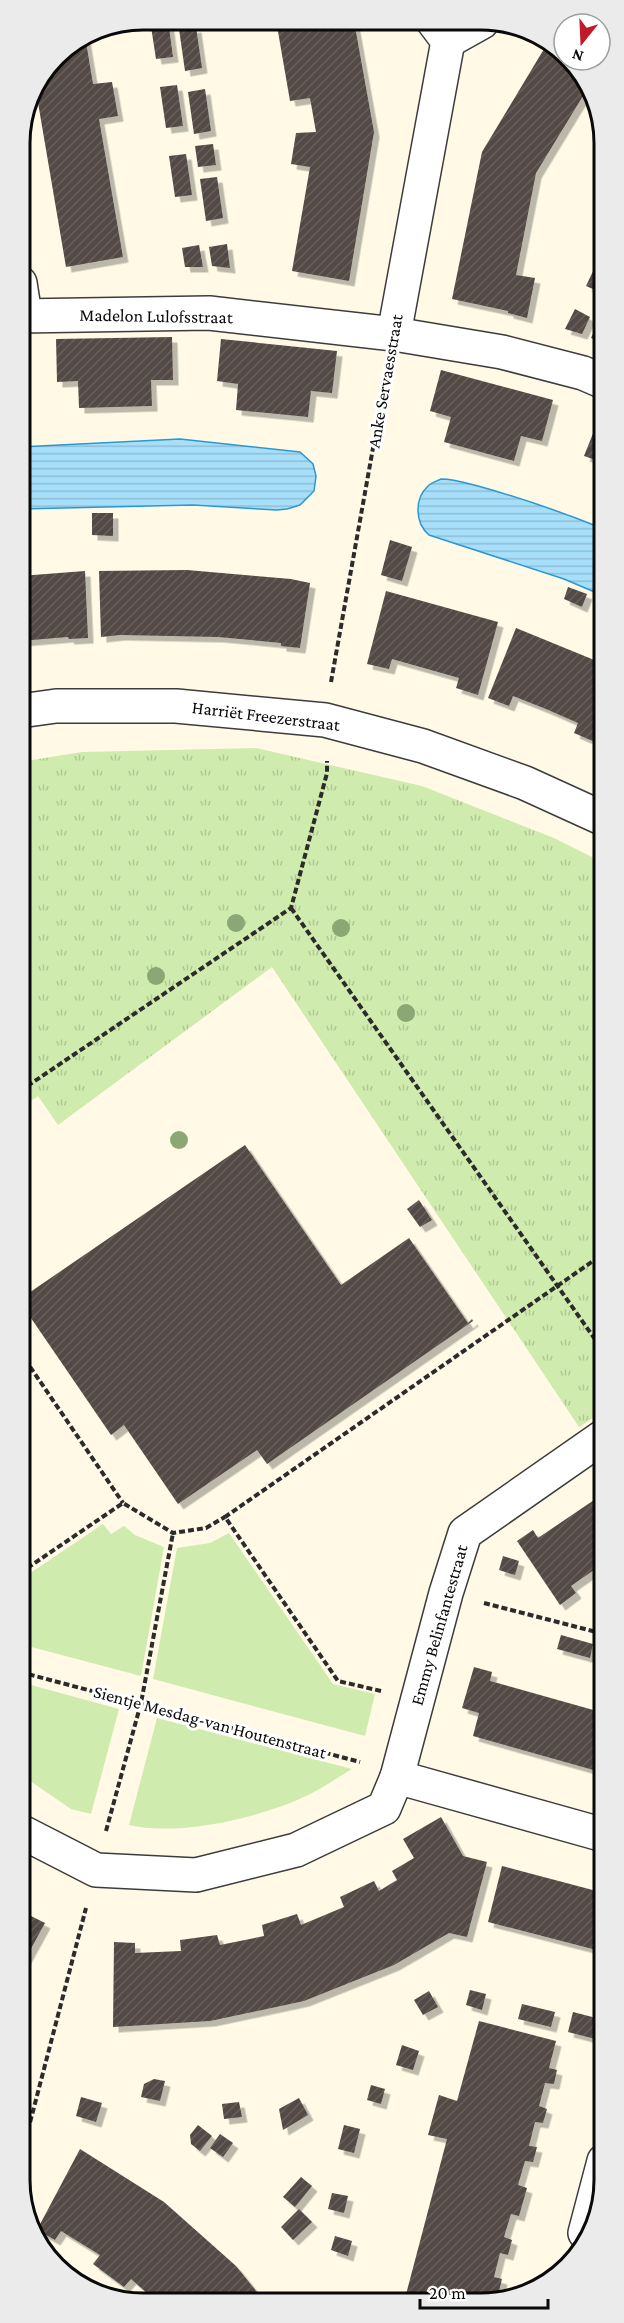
<svg xmlns="http://www.w3.org/2000/svg" width="624" height="2323" font-family="'Crimson Pro',serif">
<style>
.grass{fill:#d0ebae}
.park{fill:url(#park-tufts)}
.water{fill:url(#water-rules);stroke:#2999d6;stroke-width:1.5}
.building{fill:url(#building-hatch);filter:url(#shadow)}
.lines{fill:none;stroke-linecap:round;stroke-linejoin:round}
.minor-casing{stroke:#3c3c3c;stroke-width:36}
.path{stroke:#2b2b2b;stroke-width:4;stroke-dasharray:6 3;stroke-linecap:butt}
.minor{stroke:#fff;stroke-width:33}
.tree{fill:#8aa774}
.labels{text-anchor:middle;dominant-baseline:central;stroke-width:6;stroke-linejoin:round;paint-order:stroke}
.street-label{font-size:18px;fill:#090909;stroke:#fff}
.rim{fill:none;stroke:#090909;stroke-width:3}
</style>
<defs>
<pattern id="park-tufts" width="24" height="20" patternUnits="userSpaceOnUse" patternTransform="scale(1.5)"><rect width="24" height="20" fill="#d0ebae"/><path d="M3 7l-1-3M5 7V3M7 7l1-3M15 17l-1-3M17 17v-4M19 17l1-3" fill="none" stroke="#b1c894"/></pattern>
<pattern id="water-rules" width="6" height="5" patternUnits="userSpaceOnUse" patternTransform="scale(1.5)"><rect width="6" height="5" fill="#a7dffa"/><path d="M0 2.5h6" fill="none" stroke="#8ebed5"/></pattern>
<pattern id="building-hatch" width="6" height="6" patternUnits="userSpaceOnUse" patternTransform="scale(1.5)"><rect width="6" height="6" fill="#534a45"/><path d="M-1 1l2-2M0 6l6-6M5 7l2-2" fill="none" stroke="#675f5b"/></pattern>
<filter id="shadow"><feDropShadow dx="5.5" dy="5.5" stdDeviation="0" flood-color="#0004"/></filter>
</defs>
<rect width="100%" height="100%" fill="#fff9e6"/>
<g class="grass">
<path d="M 103,1524 L 111,1534 L 124,1526 L 135,1535 L 164,1547 L 141,1676 L 20,1644 L 20,1580 Z"/>
<path d="M 229,1533 L 333,1684 L 375,1694 L 365,1736 L 153,1679 L 177,1548 L 210,1543 Z"/>
<path d="M 20,1682 L 119,1709 L 91,1814 L 71,1809 L 20,1774 Z"/>
<path d="M 157,1718 L 352,1769 C 338,1777 326,1786 312,1793 C 266,1817 179,1837 129,1825 Z"/>
</g>
<path class="park" d="M 256,748 L 422,786 L 554,838 L 604,863 L 604,1411 L 579,1427 L 272,967 L 58,1125 L 38,1096 L 20,1108 L 20,762 L 82,752 Z"/>
<g class="water">
<path d="M 180,439 L 300,452 L 313,464 L 316,476 L 314,491 L 300,505 L 287,509 L 277,510 L 193,505 L 20,509 L 20,447 Z"/>
<path d="M 441,479 C 454,479 466,483 478,486 C 521,498 562,512 604,529 L 604,596 L 564,579 L 429,535 C 415,523 414,499 428,486 C 431,483 437,481 441,479 Z"/>
</g>
<g class="building">
<path d="M 150,20 L 168,20 L 173,57 L 156,59 Z"/>
<path d="M 276,20 L 354,21 L 374,132 L 349,281 L 292,271 L 310,167 L 291,164 L 296,133 L 316,132 L 310,98 L 290,101 Z"/>
<path d="M 196,27 L 202,68 L 185,71 L 179,29 Z"/>
<path d="M 85,36 L 93,84 L 112,82 L 118,116 L 99,119 L 123,257 L 66,267 L 35,85 L 56,55 Z"/>
<path d="M 547,44 L 564,53 L 564,60 L 571,60 L 586,91 L 536,173 L 516,275 L 535,278 L 527,318 L 508,313 L 508,311 L 452,299 L 482,152 Z"/>
<path d="M 177,85 L 183,126 L 166,128 L 160,87 Z"/>
<path d="M 205,89 L 211,131 L 194,134 L 188,92 Z"/>
<path d="M 213,144 L 216,165 L 198,167 L 195,146 Z"/>
<path d="M 186,154 L 192,195 L 175,197 L 169,156 Z"/>
<path d="M 217,177 L 223,218 L 206,221 L 200,179 Z"/>
<path d="M 227,244 L 230,268 L 212,266 L 209,247 Z"/>
<path d="M 199,245 L 203,267 L 185,267 L 182,248 Z"/>
<path d="M 603,250 L 603,290 L 602,293 L 586,286 Z"/>
<path d="M 575,309 L 590,317 L 582,334 L 565,329 Z"/>
<path d="M 600,318 L 603,320 L 603,343 L 591,338 Z"/>
<path d="M 172,337 L 173,380 L 151,380 L 152,406 L 79,408 L 78,381 L 57,382 L 56,339 Z"/>
<path d="M 221,339 L 337,351 L 332,393 L 311,391 L 308,417 L 236,410 L 238,384 L 217,381 Z"/>
<path d="M 441,370 L 553,400 L 542,441 L 521,436 L 514,461 L 444,442 L 451,417 L 430,411 Z"/>
<path d="M 600,416 L 604,417 L 604,463 L 584,456 Z"/>
<path d="M 603,466 L 604,466 L 604,492 L 594,489 Z"/>
<path d="M 92,513 L 113,513 L 113,536 L 92,535 Z"/>
<path d="M 390,540 L 412,547 L 402,581 L 381,575 Z"/>
<path d="M 187,570 L 291,579 L 310,583 L 300,648 L 281,646 L 281,643 L 218,637 L 120,635 L 101,637 L 99,571 Z"/>
<path d="M 85,571 L 88,638 L 69,639 L 68,637 L 20,641 L 20,576 Z"/>
<path d="M 568,587 L 587,594 L 582,607 L 564,599 Z"/>
<path d="M 386,591 L 498,622 L 478,695 L 456,688 L 459,678 L 392,659 L 389,669 L 367,664 Z"/>
<path d="M 516,628 L 604,664 L 604,720 L 595,742 L 574,733 L 578,723 L 546,709 L 513,696 L 509,706 L 488,698 Z"/>
<path d="M 245,1145 L 341,1285 L 409,1238 L 468,1323 L 472,1319 L 473,1321 L 267,1464 L 257,1450 L 178,1504 L 124,1425 L 111,1435 L 20,1302 L 20,1299 Z"/>
<path d="M 419,1200 L 432,1220 L 420,1227 L 407,1209 Z"/>
<path d="M 600,1496 L 604,1502 L 604,1563 L 571,1586 L 576,1593 L 560,1605 L 517,1541 L 533,1530 L 538,1538 Z"/>
<path d="M 503,1556 L 519,1561 L 515,1575 L 499,1570 Z"/>
<path d="M 561,1635 L 593,1644 L 590,1658 L 557,1649 Z"/>
<path d="M 474,1667 L 492,1672 L 490,1681 L 604,1713 L 604,1773 L 473,1736 L 479,1713 L 462,1708 Z"/>
<path d="M 441,1817 L 463,1856 L 487,1862 L 467,1937 L 449,1933 L 394,1965 L 304,2001 L 210,2021 L 113,2027 L 114,1942 L 135,1943 L 135,1953 L 181,1951 L 180,1940 L 217,1935 L 220,1945 L 264,1936 L 262,1925 L 297,1914 L 301,1925 L 344,1907 L 340,1897 L 374,1881 L 379,1891 L 397,1880 L 392,1871 L 414,1858 L 403,1839 Z"/>
<path d="M 502,1866 L 604,1893 L 604,1952 L 488,1922 Z"/>
<path d="M 27,1914 L 45,1923 L 21,1967 L 20,1923 Z"/>
<path d="M 470,1990 L 486,1994 L 482,2010 L 466,2005 Z"/>
<path d="M 429,1991 L 438,2007 L 423,2015 L 414,2000 Z"/>
<path d="M 522,2004 L 555,2012 L 551,2027 L 518,2019 Z"/>
<path d="M 573,2012 L 604,2020 L 603,2041 L 568,2032 Z"/>
<path d="M 479,2021 L 556,2041 L 549,2068 L 557,2070 L 554,2084 L 545,2083 L 539,2106 L 547,2109 L 543,2123 L 535,2122 L 529,2146 L 537,2147 L 533,2162 L 525,2161 L 518,2185 L 527,2188 L 519,2216 L 511,2214 L 504,2237 L 512,2240 L 508,2255 L 500,2253 L 494,2277 L 502,2279 L 498,2295 L 490,2292 L 487,2302 L 404,2302 L 447,2139 L 428,2135 L 439,2095 L 457,2101 Z"/>
<path d="M 402,2045 L 419,2051 L 413,2070 L 396,2065 Z"/>
<path d="M 154,2079 L 165,2081 L 160,2101 L 141,2097 L 144,2084 Z"/>
<path d="M 371,2085 L 385,2089 L 381,2104 L 367,2100 Z"/>
<path d="M 81,2097 L 102,2103 L 96,2122 L 76,2116 Z"/>
<path d="M 299,2098 L 308,2115 L 283,2130 L 279,2109 Z"/>
<path d="M 239,2102 L 242,2117 L 224,2119 L 222,2104 Z"/>
<path d="M 198,2125 L 212,2136 L 200,2151 L 191,2144 L 190,2135 Z"/>
<path d="M 344,2125 L 360,2129 L 354,2153 L 338,2149 Z"/>
<path d="M 220,2134 L 233,2143 L 223,2157 L 210,2148 Z"/>
<path d="M 80,2149 L 164,2202 L 236,2266 L 265,2302 L 156,2301 L 131,2279 L 124,2287 L 93,2264 L 100,2255 L 61,2231 L 55,2240 L 37,2230 Z"/>
<path d="M 301,2177 L 312,2186 L 295,2207 L 283,2197 Z"/>
<path d="M 332,2193 L 348,2196 L 344,2213 L 328,2209 Z"/>
<path d="M 299,2209 L 312,2222 L 293,2240 L 281,2227 Z"/>
<path d="M 335,2236 L 352,2241 L 348,2256 L 331,2250 Z"/>
<path d="M 334,2292 L 339,2302 L 322,2302 Z"/>
</g>
<g class="lines">
<g class="minor-casing">
<g id="minor">
<path d="M 433,21 L 448,41 L 482,22"/>
<path d="M 20,283 L 25,315"/>
<path d="M 20,316 L 209,313 L 394,334 L 502,352 L 583,373 L 604,382"/>
<path d="M 394,334 L 448,41"/>
<path d="M 20,711 L 56,706 L 176,706 L 325,720 L 423,746 L 525,783 L 604,819"/>
<path d="M 397,1777 L 446,1593 L 465,1533 L 604,1436"/>
<path d="M 20,1831 L 96,1870 L 196,1875 L 296,1850 L 384,1808 L 397,1777 L 604,1835"/>
<path d="M 585,2233 L 604,2161"/>
</g>
</g>
<g class="path">
<path d="M 331,682 L 387,370"/>
<path d="M 291,908 L 604,1352"/>
<path d="M 20,1091 L 291,908 L 327,773 L 327,761"/>
<path d="M 20,1352 L 123,1503"/>
<path d="M 20,1573 L 123,1503 L 173,1533 L 206,1528 L 225,1517"/>
<path d="M 484,1603 L 604,1634"/>
<path d="M 20,1672 L 360,1762"/>
<path d="M 381,1691 L 338,1681 L 225,1517 L 596,1259"/>
<path d="M 106,1831 L 141,1703 L 173,1533"/>
<path d="M 21,2157 L 86,1908"/>
</g>
<use href="#minor" class="minor"/>
</g>
<g class="tree">
<circle cx="236" cy="923" r="9"/>
<circle cx="341" cy="928" r="9"/>
<circle cx="156" cy="976" r="9"/>
<circle cx="406" cy="1013" r="9"/>
<circle cx="179" cy="1140" r="9"/>
</g>
<g class="labels">
<g class="street-label">
<text transform="translate(156 316) rotate(1)">Madelon Lulofsstraat</text>
<text transform="translate(385 381) rotate(-80)">Anke Servaesstraat</text>
<text transform="translate(266 716) rotate(7)">Harriët Freezerstraat</text>
<text transform="translate(439 1625) rotate(-74)">Emmy Belinfantestraat</text>
<text transform="translate(210 1722) rotate(15)">Sientje Mesdag-van Houtenstraat</text>
</g>
</g>
<path d="M0 0H624V2323H0ZM143 30H481A113 113 0 0 1 594 143V2180A113 113 0 0 1 481 2293H143A113 113 0 0 1 30 2180V143A113 113 0 0 1 143 30Z" fill="#ebebeb" fill-rule="evenodd"/>
<path class="rim" d="M143 30H481A113 113 0 0 1 594 143V2180A113 113 0 0 1 481 2293H143A113 113 0 0 1 30 2180V143A113 113 0 0 1 143 30Z"/>
<g transform="translate(582 42) rotate(198)"><circle r="28" fill="#ffffff" stroke="#9d9d9d" stroke-width="1.5"/>
<path d="M0-4.5L10 22L0 15L-10 22Z" fill="#c11a2a"/>
<text y="-9" font-size="16" font-weight="bold" text-anchor="middle" fill="#090909">N</text>
</g>
<path d="M420 2299v9h128v-9" fill="none" stroke="#090909" stroke-width="3"/>
<text x="429" y="2299" font-size="18" fill="#090909" stroke="#ffffff" stroke-width="4.5" paint-order="stroke">20 m</text>
</svg>
